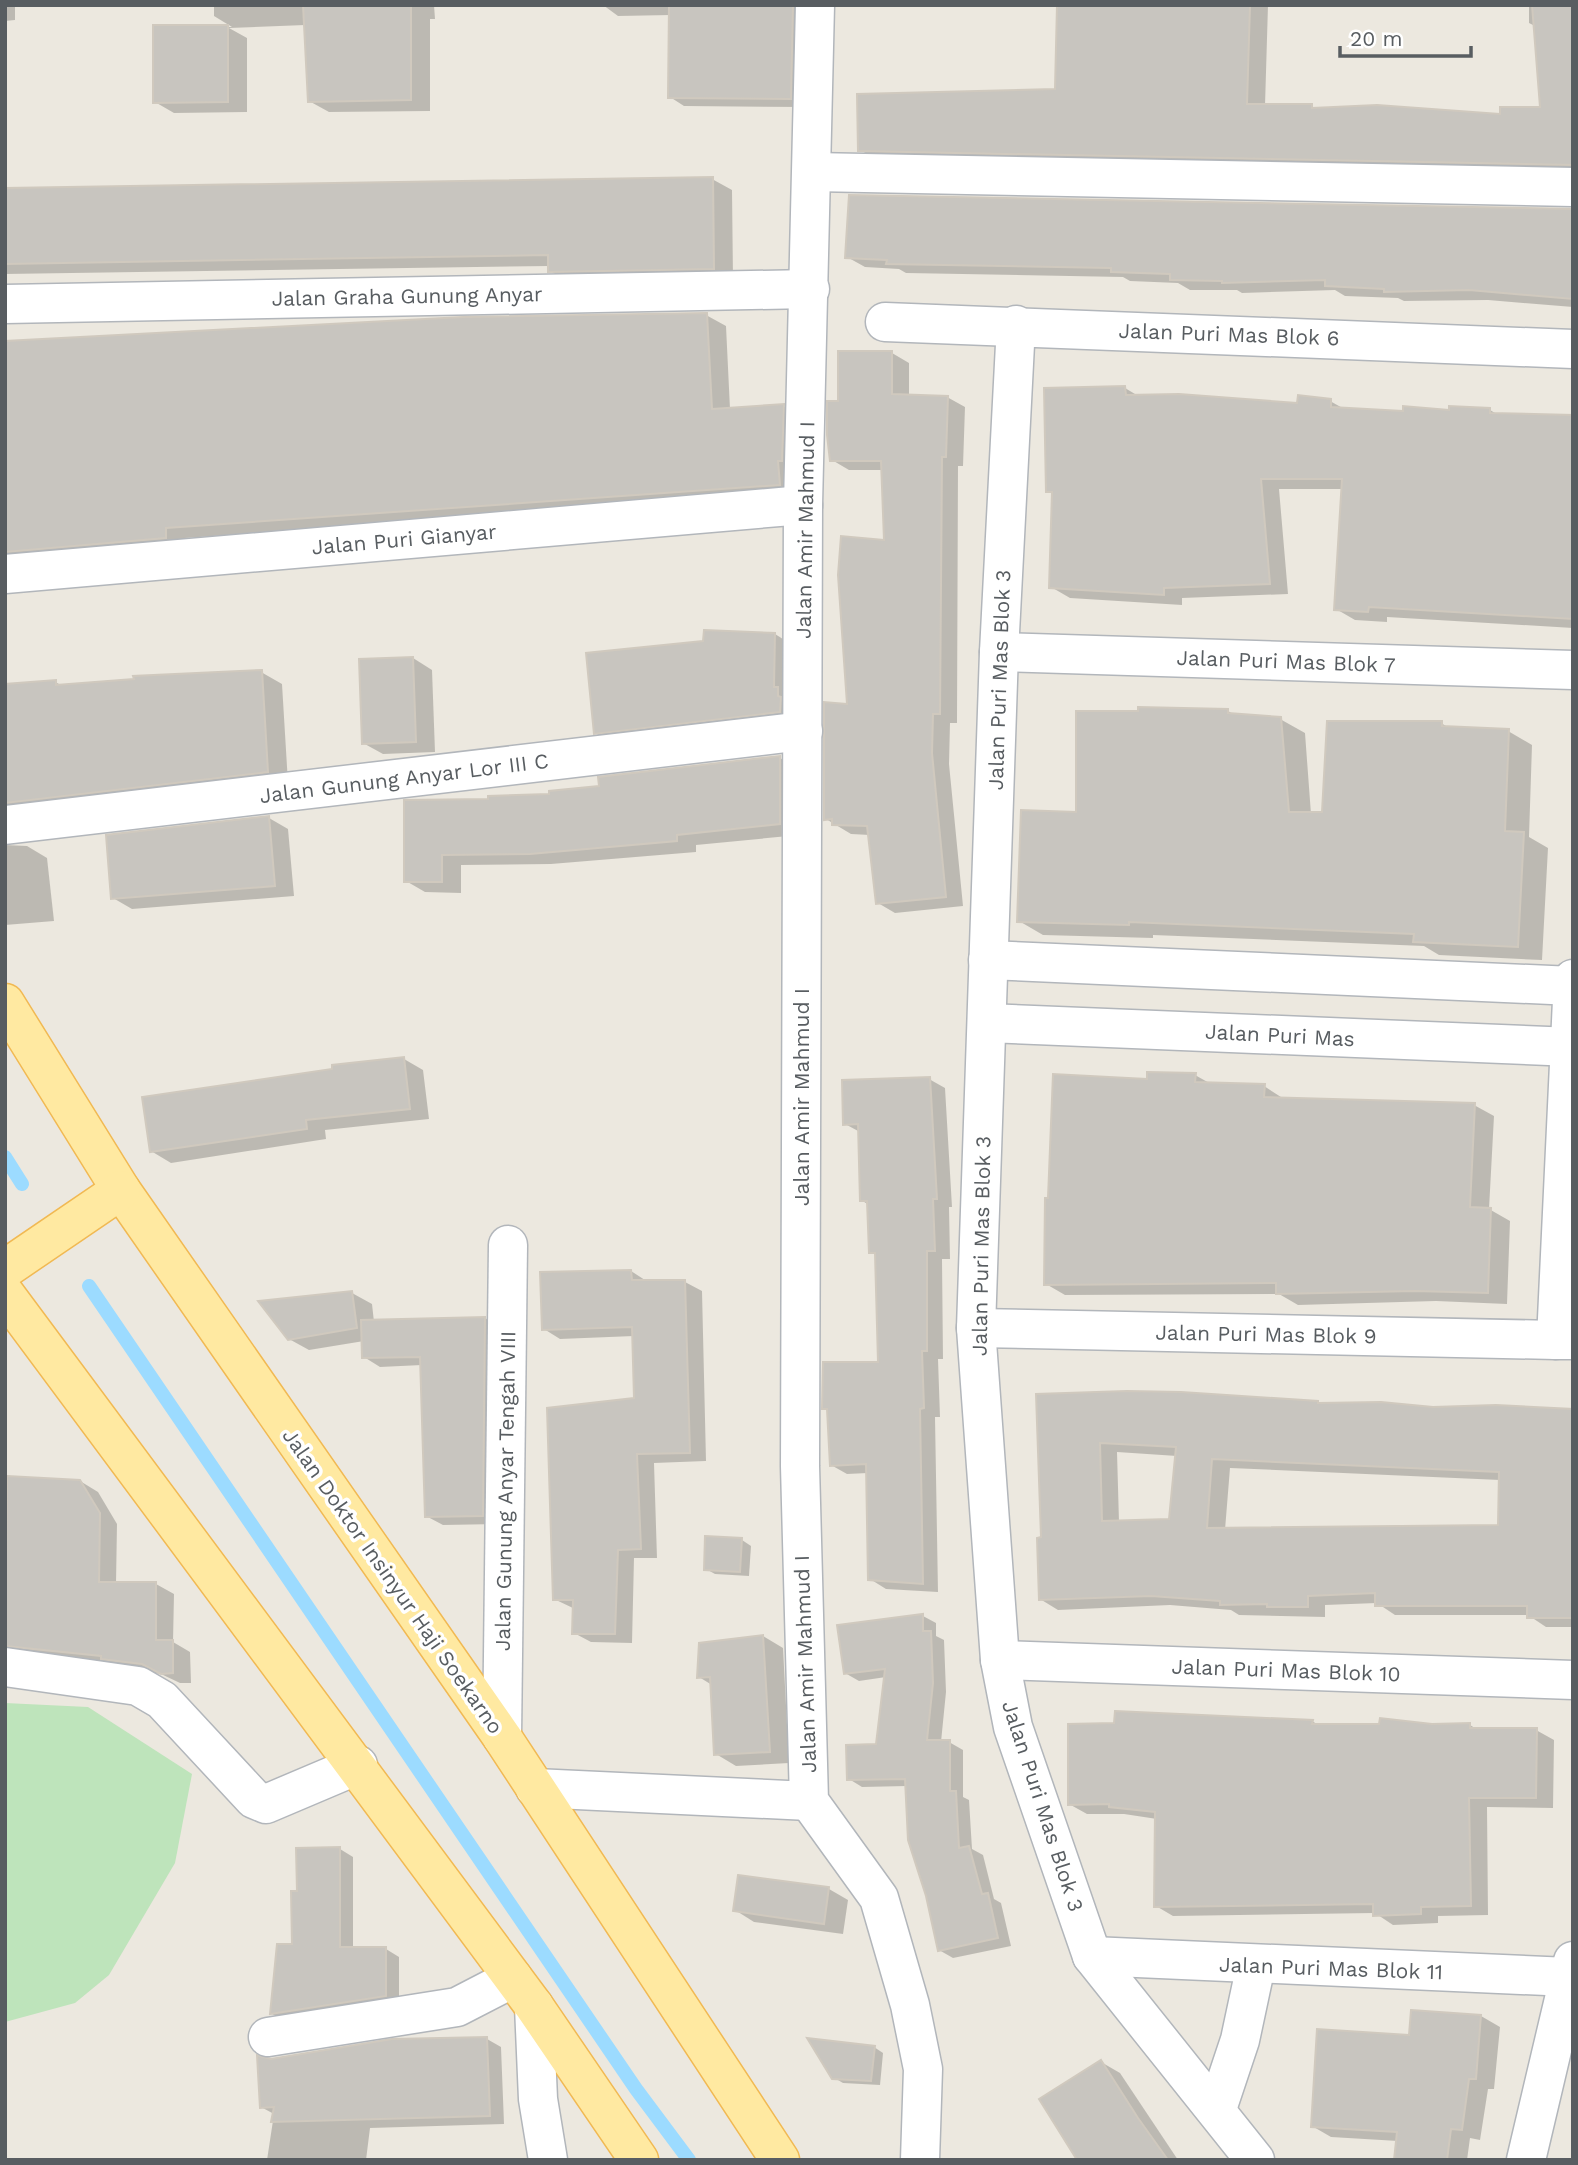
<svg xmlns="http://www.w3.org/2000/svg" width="1578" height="2165" font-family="'Work Sans',sans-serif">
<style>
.green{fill:#bee4bb}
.shadow{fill:#0003;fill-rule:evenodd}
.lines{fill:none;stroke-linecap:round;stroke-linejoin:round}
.stream{stroke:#9cdbff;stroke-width:14}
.building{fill:#c8c5bf;stroke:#d0c9be;stroke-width:2;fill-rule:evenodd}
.minor-casing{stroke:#b2b6bb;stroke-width:41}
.primary-casing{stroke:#f1b953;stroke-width:41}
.minor{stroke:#fff;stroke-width:38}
.primary{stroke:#ffe9a1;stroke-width:38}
.labels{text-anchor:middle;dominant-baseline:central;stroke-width:7;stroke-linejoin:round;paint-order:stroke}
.street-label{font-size:21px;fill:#585d61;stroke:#fff}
</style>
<rect width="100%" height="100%" fill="#ece8df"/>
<path class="green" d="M 5,1703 L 88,1707 L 192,1774 L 175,1863 L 109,1975 L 75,2003 L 5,2022 Z"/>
<g class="shadow">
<path d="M 5,5 L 15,5 L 15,20 L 5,21 Z"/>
<path d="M 214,5 L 434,5 L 435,19 L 430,19 L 430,111 L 329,112 L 309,101 L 305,25 L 229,28 L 247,38 L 247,112 L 174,113 L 155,102 L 154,27 L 232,27 L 214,16 Z"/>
<path d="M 603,5 L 811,5 L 805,107 L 684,106 L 670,97 L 671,15 L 618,16 Z"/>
<path d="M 1058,5 L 1268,5 L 1265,106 L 1502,116 L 1541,108 L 1535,26 L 1529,23 L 1529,5 L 1573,5 L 1573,174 L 878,160 L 860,150 L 1057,91 Z"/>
<path d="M 712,179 L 732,190 L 733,279 L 570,282 L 550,271 L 550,266 L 5,274 L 5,190 Z"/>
<path d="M 1573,211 L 1573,307 L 1488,300 L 1404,301 L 1398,298 L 1345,296 L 1335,290 L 1242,293 L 1237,290 L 1190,290 L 1178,283 L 1130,281 L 1123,277 L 906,273 L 899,269 L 865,267 L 847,257 Z"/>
<path d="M 706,315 L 726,326 L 730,409 L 783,406 L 803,417 L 799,495 L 185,538 L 185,549 L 5,567 L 5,343 Z"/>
<path d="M 892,353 L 909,363 L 909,396 L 947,397 L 965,407 L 963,466 L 958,466 L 957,723 L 950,723 L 949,764 L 963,906 L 895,913 L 878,903 L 870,835 L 851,834 L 826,819 L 885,542 L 883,470 L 849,470 L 832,460 L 840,402 Z"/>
<path d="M 1125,388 L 1140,397 L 1299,405 L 1330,401 L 1346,410 L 1405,413 L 1490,410 L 1500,416 L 1573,418 L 1573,628 L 1387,617 L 1387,622 L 1355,620 L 1336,609 L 1343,489 L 1279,489 L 1288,594 L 1182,598 L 1182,605 L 1070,598 L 1051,587 L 1054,494 L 1048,491 Z"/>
<path d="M 775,634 L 794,646 L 800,722 L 615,744 L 595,733 Z"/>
<path d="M 413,658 L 432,670 L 435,752 L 383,754 L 363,743 Z"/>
<path d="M 261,672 L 282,684 L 288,783 L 5,828 L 5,685 L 55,682 L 63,686 Z"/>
<path d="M 1228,711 L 1235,715 L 1280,719 L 1305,733 L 1311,814 L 1323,814 L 1441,723 L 1451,729 L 1508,731 L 1532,745 L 1529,837 L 1548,848 L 1542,960 L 1439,955 L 1424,946 L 1153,935 L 1153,938 L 1043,935 L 1019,921 L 1078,814 Z"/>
<path d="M 780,758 L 799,769 L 799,835 L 696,845 L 696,852 L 551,864 L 461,865 L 461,893 L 425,892 L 406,881 L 490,801 L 551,795 Z"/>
<path d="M 269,818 L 288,829 L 294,896 L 132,909 L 113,898 Z"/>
<path d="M 5,845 L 27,846 L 47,858 L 54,921 L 5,925 Z"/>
<path d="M 404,1059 L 423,1070 L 429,1119 L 325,1130 L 326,1139 L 171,1163 L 151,1151 Z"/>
<path d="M 1195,1075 L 1211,1084 L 1264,1086 L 1284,1099 L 1474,1105 L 1494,1116 L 1489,1209 L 1510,1221 L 1507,1304 L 1436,1301 L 1298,1305 L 1279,1294 L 1065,1295 L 1046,1284 L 1149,1080 Z"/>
<path d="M 929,1079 L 945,1088 L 952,1207 L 949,1207 L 950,1259 L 942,1259 L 943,1359 L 938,1359 L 940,1417 L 935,1417 L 938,1592 L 886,1589 L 870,1579 L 868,1473 L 847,1474 L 831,1465 L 829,1411 L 824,1408 L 880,1363 L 877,1255 L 871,1252 L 869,1205 L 861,1200 L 860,1132 L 845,1124 Z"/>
<path d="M 631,1271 L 648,1282 L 685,1282 L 702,1291 L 706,1461 L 654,1463 L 657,1558 L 634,1558 L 632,1643 L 591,1642 L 574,1633 L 575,1609 L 554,1599 L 635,1400 L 634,1336 L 560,1339 L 544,1329 Z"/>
<path d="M 352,1293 L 372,1304 L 374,1322 L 485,1318 L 501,1328 L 499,1524 L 443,1525 L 426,1516 L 422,1365 L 380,1367 L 364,1357 L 364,1341 L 309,1350 L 289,1339 Z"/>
<path d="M 1038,1396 L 1318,1403 L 1432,1409 L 1496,1407 L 1500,1480 L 1230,1468 L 1225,1530 L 1573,1564 L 1573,1627 L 1546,1627 L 1528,1615 L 1395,1615 L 1377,1603 L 1325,1605 L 1325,1617 L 1239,1615 L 1231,1610 L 1170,1605 L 1058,1610 L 1040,1599 L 1042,1539 ZM 1117,1452 L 1177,1456 L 1170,1521 L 1119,1522 Z"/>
<path d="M 5,1478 L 80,1481 L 98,1492 L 117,1524 L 116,1584 L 156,1584 L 174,1594 L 173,1642 L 190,1652 L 191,1683 L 180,1683 L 161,1674 L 121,1668 L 5,1658 Z"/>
<path d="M 742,1540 L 751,1546 L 749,1576 L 715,1574 L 706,1569 Z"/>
<path d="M 923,1616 L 936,1623 L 936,1636 L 944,1640 L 946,1692 L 941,1742 L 949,1742 L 963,1750 L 963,1797 L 969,1800 L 972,1849 L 983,1855 L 994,1899 L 1001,1903 L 1011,1946 L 953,1958 L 939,1950 L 907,1786 L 862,1787 L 849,1779 L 878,1746 L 886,1677 L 859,1681 L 845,1673 Z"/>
<path d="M 763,1636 L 783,1648 L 789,1763 L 736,1766 L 716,1754 L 712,1685 L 699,1677 Z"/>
<path d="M 1169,1713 L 1312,1721 L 1320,1726 L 1470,1725 L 1478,1730 L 1536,1730 L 1554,1740 L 1553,1808 L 1487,1807 L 1488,1915 L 1438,1916 L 1438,1923 L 1393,1925 L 1375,1913 L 1173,1916 L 1156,1906 L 1157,1819 L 1124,1814 L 1087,1814 L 1069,1804 L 1116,1725 L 1168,1716 Z"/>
<path d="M 340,1849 L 353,1857 L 353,1949 L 386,1949 L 399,1957 L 399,2003 L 286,2021 L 272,2014 L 294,1945 L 299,1893 Z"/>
<path d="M 829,1889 L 848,1900 L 843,1934 L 754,1922 L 735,1910 Z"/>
<path d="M 1481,2016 L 1500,2027 L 1494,2089 L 1488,2089 L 1480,2140 L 1470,2138 L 1467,2160 L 1395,2160 L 1398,2141 L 1331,2137 L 1312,2126 L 1411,2037 Z"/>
<path d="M 487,2039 L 501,2047 L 504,2124 L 370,2128 L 366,2160 L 267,2160 L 274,2114 L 261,2107 L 271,2060 Z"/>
<path d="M 874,2047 L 883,2053 L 880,2085 L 843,2083 L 833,2077 Z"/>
<path d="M 1101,2062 L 1120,2073 L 1178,2160 L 1087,2160 Z"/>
</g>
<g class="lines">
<g class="stream">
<path d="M 5,1157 L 22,1184"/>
<path d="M 89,1286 L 636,2089 L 689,2160"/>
</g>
</g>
<g class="building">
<path d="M 303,5 L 411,5 L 411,100 L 308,102 Z"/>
<path d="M 669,5 L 793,5 L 791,99 L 668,98 Z"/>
<path d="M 1057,5 L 1250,5 L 1247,104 L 1312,104 L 1312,108 L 1377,105 L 1500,114 L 1500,107 L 1540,107 L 1532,5 L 1573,5 L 1573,165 L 858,151 L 857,94 L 1055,89 Z"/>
<path d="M 153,25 L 228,25 L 228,102 L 153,103 Z"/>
<path d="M 713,177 L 714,269 L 548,272 L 548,255 L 5,264 L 5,188 Z"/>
<path d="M 849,195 L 1573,209 L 1573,299 L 1469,290 L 1384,292 L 1384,289 L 1325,286 L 1325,280 L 1222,283 L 1222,281 L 1170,280 L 1170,274 L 1111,272 L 1111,268 L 886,264 L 887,260 L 845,258 Z"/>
<path d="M 707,313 L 712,409 L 784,404 L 782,461 L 778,461 L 780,485 L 166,528 L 166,538 L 5,552 L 5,341 L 463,317 Z"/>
<path d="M 838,351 L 892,351 L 892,394 L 948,396 L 946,457 L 942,457 L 940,714 L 933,714 L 932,753 L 946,897 L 876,904 L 867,826 L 832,825 L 832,819 L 824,820 L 824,702 L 847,704 L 838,575 L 841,536 L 884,540 L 881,461 L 830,461 L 827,435 L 827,401 L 838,401 Z"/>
<path d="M 1125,386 L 1126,395 L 1179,394 L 1297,403 L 1298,395 L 1331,399 L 1331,407 L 1403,411 L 1403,406 L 1449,410 L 1449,406 L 1490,408 L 1490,413 L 1573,415 L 1573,619 L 1369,607 L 1368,612 L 1334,610 L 1342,479 L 1261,479 L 1270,584 L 1164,588 L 1164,595 L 1049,588 L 1052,492 L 1046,492 L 1044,388 Z"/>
<path d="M 704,630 L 775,633 L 774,687 L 778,687 L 778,696 L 781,697 L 780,712 L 594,734 L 586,653 L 703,641 Z"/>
<path d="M 413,657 L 416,742 L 362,744 L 359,659 Z"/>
<path d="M 262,670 L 268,772 L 5,803 L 5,684 L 56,680 L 56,685 L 134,679 L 133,676 Z"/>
<path d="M 1138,707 L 1228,709 L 1228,713 L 1281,717 L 1289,812 L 1322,812 L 1327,721 L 1442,721 L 1442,726 L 1509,729 L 1505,831 L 1524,832 L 1518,947 L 1413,942 L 1414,934 L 1129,922 L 1129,925 L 1017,922 L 1021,810 L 1076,812 L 1076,711 L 1138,711 Z"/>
<path d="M 780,756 L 780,824 L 677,835 L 677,841 L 530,854 L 442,855 L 442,882 L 404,882 L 404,800 L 488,799 L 488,796 L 549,794 L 549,791 L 599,786 L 598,777 Z"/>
<path d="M 269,816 L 275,886 L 111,899 L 106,835 Z"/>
<path d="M 404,1057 L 410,1109 L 306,1120 L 307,1129 L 150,1152 L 142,1097 L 332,1069 L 332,1065 Z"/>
<path d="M 1147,1072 L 1196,1073 L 1195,1082 L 1265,1084 L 1264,1097 L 1475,1103 L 1470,1207 L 1491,1208 L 1488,1293 L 1415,1291 L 1276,1294 L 1276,1283 L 1044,1285 L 1045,1198 L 1048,1198 L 1053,1074 L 1147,1079 Z"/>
<path d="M 930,1077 L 937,1199 L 933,1199 L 935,1251 L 927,1251 L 927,1351 L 922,1351 L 924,1408 L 920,1409 L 923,1584 L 868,1580 L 866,1464 L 830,1466 L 827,1409 L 822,1409 L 823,1362 L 878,1362 L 875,1253 L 869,1253 L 867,1201 L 860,1201 L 858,1124 L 843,1125 L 842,1080 Z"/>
<path d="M 631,1270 L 632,1280 L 685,1280 L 690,1453 L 637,1454 L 641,1549 L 618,1550 L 615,1634 L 572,1634 L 573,1600 L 553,1600 L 547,1408 L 634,1398 L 632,1327 L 542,1330 L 540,1272 Z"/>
<path d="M 352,1291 L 357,1328 L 288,1340 L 258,1301 Z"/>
<path d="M 485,1317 L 483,1516 L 425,1517 L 420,1357 L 362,1358 L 361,1320 Z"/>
<path d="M 1127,1391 L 1181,1392 L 1318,1401 L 1318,1403 L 1381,1402 L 1433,1407 L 1496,1405 L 1573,1409 L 1573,1618 L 1527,1618 L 1527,1606 L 1375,1606 L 1375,1593 L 1308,1596 L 1308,1607 L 1267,1607 L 1267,1604 L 1220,1605 L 1220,1601 L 1151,1596 L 1039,1600 L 1037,1538 L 1041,1537 L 1036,1394 ZM 1100,1443 L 1176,1447 L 1169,1519 L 1102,1521 ZM 1212,1459 L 1499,1472 L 1498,1525 L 1207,1528 Z"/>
<path d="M 7,1476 L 80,1480 L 100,1513 L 99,1582 L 156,1582 L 156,1640 L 173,1640 L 173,1673 L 161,1674 L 142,1664 L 101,1659 L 101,1656 L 5,1646 Z"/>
<path d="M 705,1536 L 742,1538 L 740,1572 L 704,1570 Z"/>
<path d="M 923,1614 L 923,1631 L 931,1631 L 933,1683 L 927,1740 L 950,1740 L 950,1791 L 956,1791 L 959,1848 L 969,1846 L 982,1894 L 988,1893 L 998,1938 L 938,1951 L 926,1896 L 908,1840 L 905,1779 L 847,1780 L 846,1745 L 876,1744 L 885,1669 L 844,1674 L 837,1625 Z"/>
<path d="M 763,1635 L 770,1752 L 714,1755 L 710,1677 L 697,1678 L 699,1643 Z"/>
<path d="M 1115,1711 L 1313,1720 L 1312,1724 L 1379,1724 L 1380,1718 L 1432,1724 L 1470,1723 L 1470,1728 L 1537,1728 L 1536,1798 L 1469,1798 L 1471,1906 L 1421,1907 L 1421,1914 L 1373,1916 L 1373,1904 L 1154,1907 L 1155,1812 L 1109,1807 L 1109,1804 L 1068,1805 L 1068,1724 L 1114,1723 Z"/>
<path d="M 340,1847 L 340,1947 L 386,1947 L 386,1996 L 270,2014 L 277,1944 L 292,1944 L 291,1891 L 297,1891 L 296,1848 Z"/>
<path d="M 738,1875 L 829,1887 L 824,1924 L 733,1911 Z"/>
<path d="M 1411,2010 L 1481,2015 L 1476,2079 L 1469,2079 L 1462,2130 L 1451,2129 L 1447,2160 L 1394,2160 L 1397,2132 L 1311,2127 L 1317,2029 L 1409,2035 Z"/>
<path d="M 487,2037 L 490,2116 L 271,2122 L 274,2107 L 260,2108 L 257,2055 L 271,2059 L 392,2039 Z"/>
<path d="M 807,2038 L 875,2046 L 871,2081 L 832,2079 Z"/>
<path d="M 1101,2060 L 1138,2118 L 1168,2160 L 1077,2160 L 1039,2099 Z"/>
</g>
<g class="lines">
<g class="minor-casing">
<g id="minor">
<path d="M 815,5 L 803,505 L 800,1466 L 809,1801 L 879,1898 L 910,2005 L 923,2069 L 920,2160"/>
<path d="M 813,172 L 1573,187"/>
<path d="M 5,304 L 810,289"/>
<path d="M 885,322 L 1573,349"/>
<path d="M 1016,325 L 999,652 L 976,1328 L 1000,1660 L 1013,1727 L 1092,1956 L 1255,2160"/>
<path d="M 5,574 L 803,505"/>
<path d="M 999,652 L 1573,670"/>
<path d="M 5,825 L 803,731"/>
<path d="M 988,960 L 1573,986"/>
<path d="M 1573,979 L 1556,1340 L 1573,1340"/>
<path d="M 987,1023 L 1573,1047"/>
<path d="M 976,1328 L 1556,1340"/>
<path d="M 1000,1660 L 1573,1680"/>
<path d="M 5,1667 L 138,1686 L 162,1700 L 254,1799 L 266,1804 L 358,1765"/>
<path d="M 502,1737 L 508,1245"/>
<path d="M 535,1788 L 809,1801"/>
<path d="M 1092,1956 L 1569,1977"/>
<path d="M 534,2006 L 538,2099 L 548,2160"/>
<path d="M 268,2037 L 457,2007 L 513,1978"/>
<path d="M 1217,2109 L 1240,2040 L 1256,1965"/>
<path d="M 1526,2160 L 1573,1961"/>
</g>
</g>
<g class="primary-casing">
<g id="primary">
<path d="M 5,1003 L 121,1190 L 502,1737 L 780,2160"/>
<path d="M 5,1269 L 121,1190"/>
<path d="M 5,1294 L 534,2006 L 639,2160"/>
</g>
</g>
<use href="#minor" class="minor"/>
<use href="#primary" class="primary"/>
</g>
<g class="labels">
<g class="street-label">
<text transform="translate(407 296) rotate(-1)">Jalan Graha Gunung Anyar</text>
<text transform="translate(1229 334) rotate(2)">Jalan Puri Mas Blok 6</text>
<text transform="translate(805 530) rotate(-89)">Jalan Amir Mahmud I</text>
<text transform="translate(404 539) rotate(-5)">Jalan Puri Gianyar</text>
<text transform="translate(1286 661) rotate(2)">Jalan Puri Mas Blok 7</text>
<text transform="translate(999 680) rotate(-88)">Jalan Puri Mas Blok 3</text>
<text transform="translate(404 778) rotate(-7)">Jalan Gunung Anyar Lor III C</text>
<text transform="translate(1280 1035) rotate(3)">Jalan Puri Mas</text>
<text transform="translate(801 1097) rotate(-90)">Jalan Amir Mahmud I</text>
<text transform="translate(981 1246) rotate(-89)">Jalan Puri Mas Blok 3</text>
<text transform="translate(1266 1334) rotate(1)">Jalan Puri Mas Blok 9</text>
<text transform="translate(505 1491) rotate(-89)">Jalan Gunung Anyar Tengah VIII</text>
<text transform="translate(393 1581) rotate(55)">Jalan Doktor Insinyur Haji Soekarno</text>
<text transform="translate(805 1664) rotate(-92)">Jalan Amir Mahmud I</text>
<text transform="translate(1286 1670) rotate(2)">Jalan Puri Mas Blok 10</text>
<text transform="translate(1043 1806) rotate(72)">Jalan Puri Mas Blok 3</text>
<text transform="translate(1331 1968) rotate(2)">Jalan Puri Mas Blok 11</text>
</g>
</g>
<rect width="1578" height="2165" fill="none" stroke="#585d61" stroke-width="14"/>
<path d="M1340 46v10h131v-10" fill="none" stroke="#585d61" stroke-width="3.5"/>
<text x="1350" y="46" font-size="21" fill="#585d61" stroke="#ffffff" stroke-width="5" paint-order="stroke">20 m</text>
</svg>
